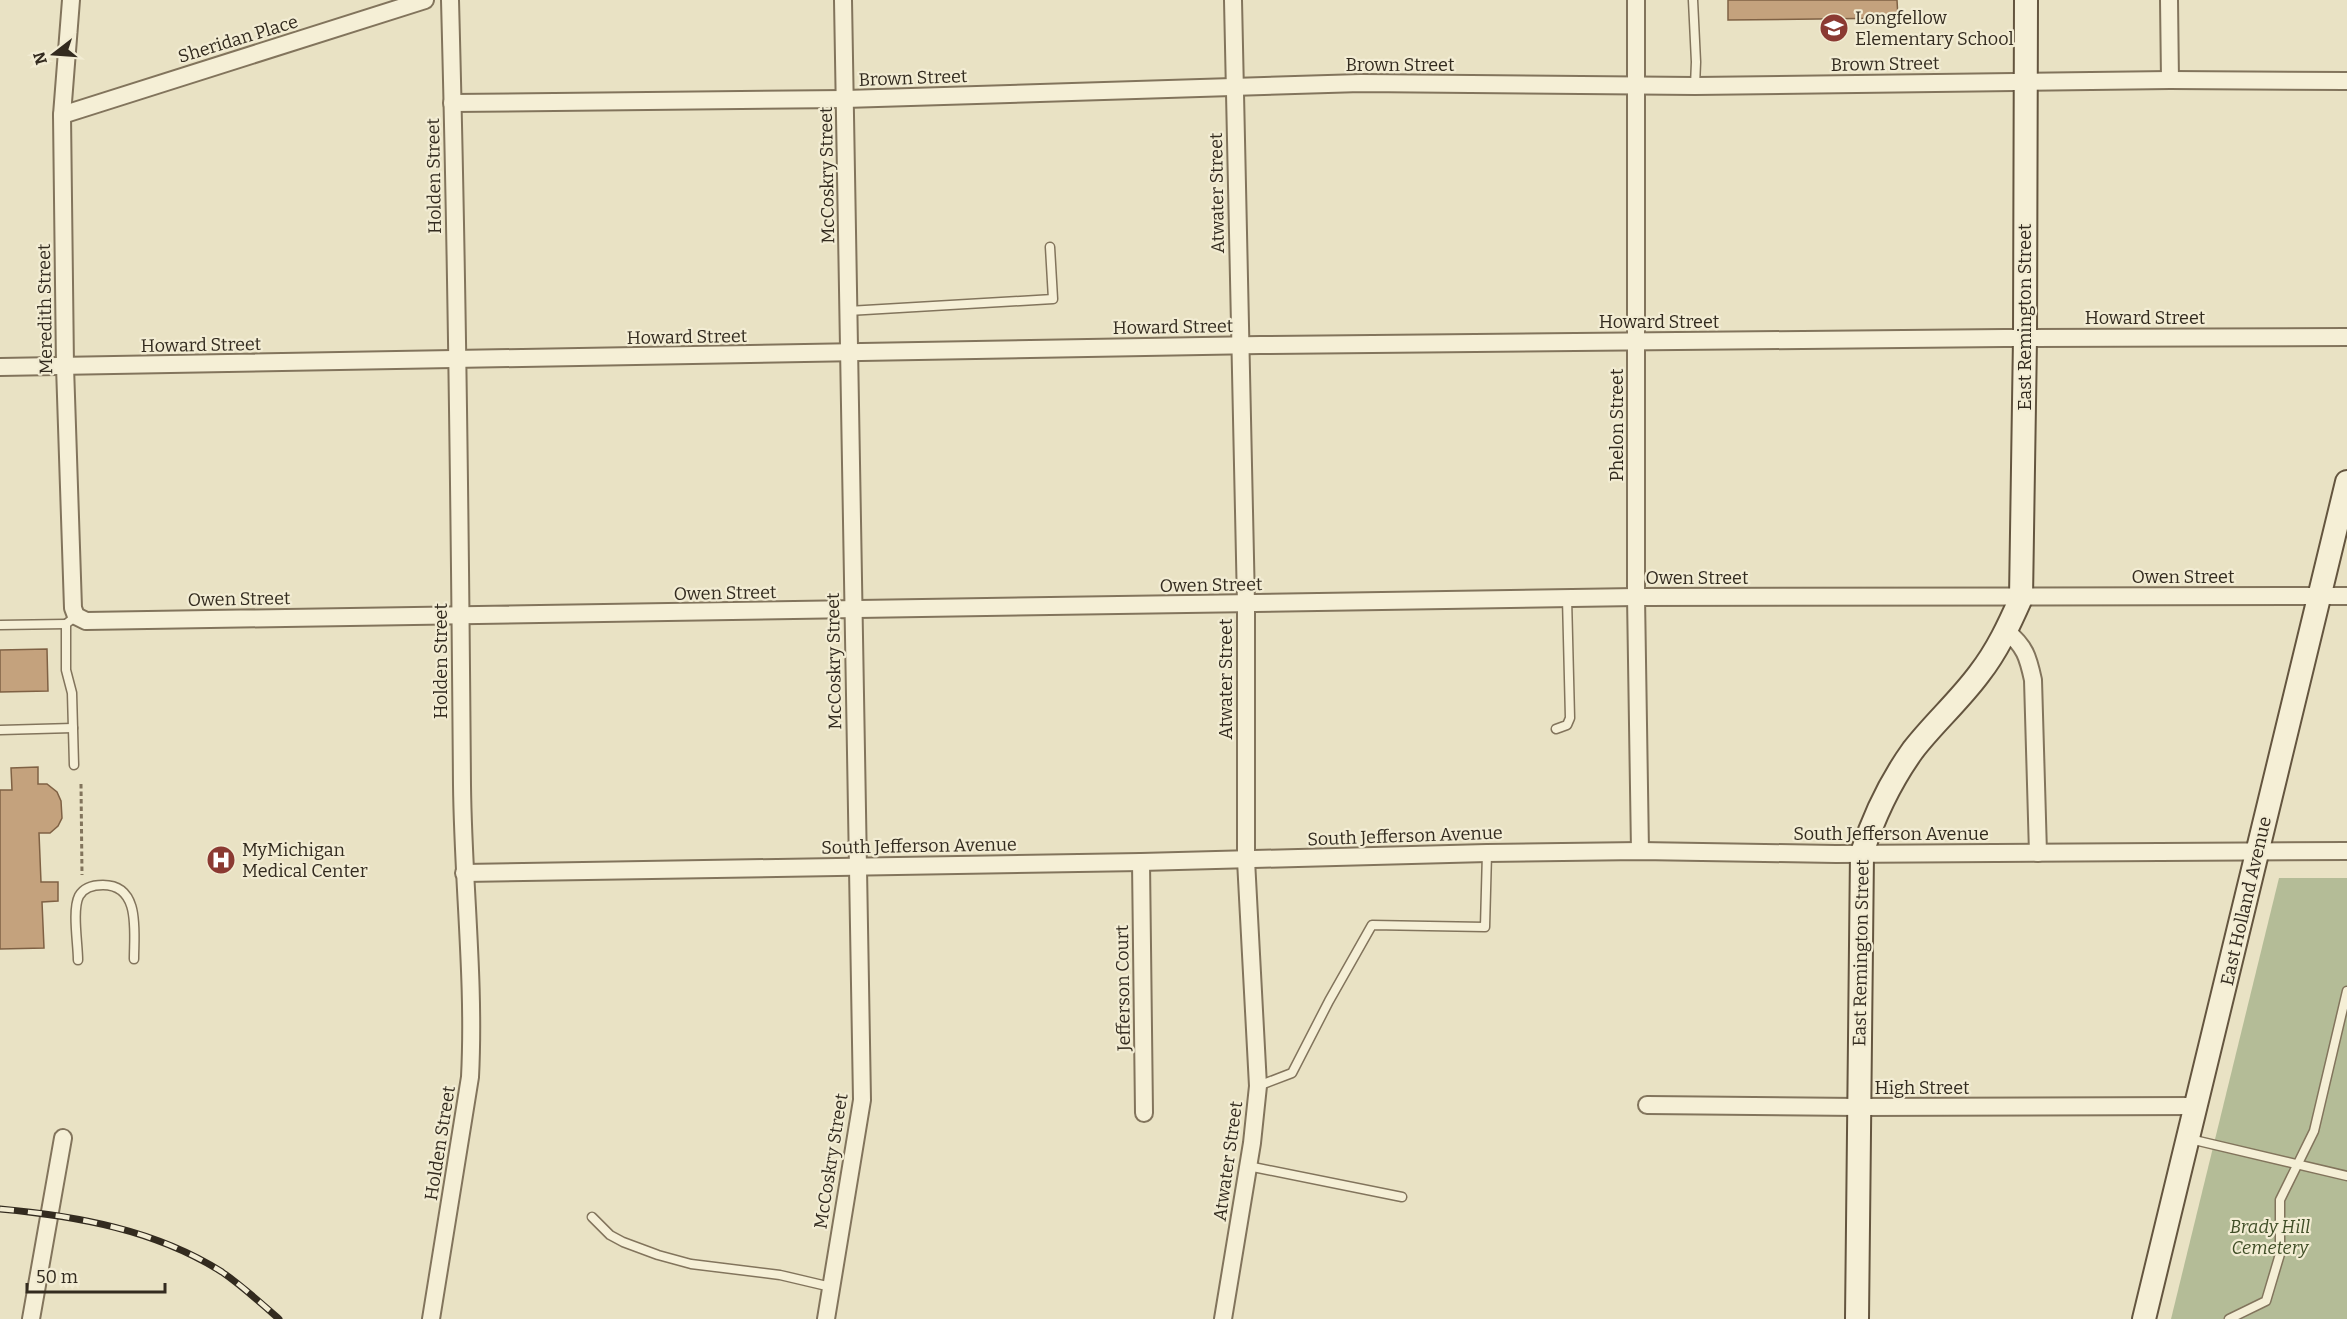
<svg xmlns="http://www.w3.org/2000/svg" width="2347" height="1319" font-family="Bitter,serif">
<style>
.cemetery{fill:#b4bc97}
.building{fill:#c4a27d;stroke:#7f6144;stroke-width:1.5}
.lines{fill:none;stroke-linecap:round;stroke-linejoin:round}
.service-casing{stroke:#82745c;stroke-width:11}
.minor-casing{stroke:#82745c;stroke-width:20}
.secondary-casing{stroke:#64553f;stroke-width:26}
.path{stroke:#82745c;stroke-width:3;stroke-dasharray:4.5 3;stroke-linecap:butt}
.service{stroke:#f5efd6;stroke-width:8}
.minor{stroke:#f5efd6;stroke-width:16}
.secondary{stroke:#f5efd6;stroke-width:22}
.rail-casing{stroke:#332b1f;stroke-width:7}
.rail{stroke:#f2ecd3;stroke-width:4.5;stroke-dasharray:14;stroke-linecap:butt}
.labels{text-anchor:middle;dominant-baseline:central;stroke-width:4.5;stroke-linejoin:round;paint-order:stroke}
.poi-label{font-size:18px;fill:#332b1f;stroke:#f2ecd3;text-anchor:start}
.street-label{font-size:18px;fill:#332b1f;stroke:#f2ecd3}
.park-label{font-size:18px;font-style:italic;fill:#404e27;stroke:#f2ecd3}
</style>
<rect width="100%" height="100%" fill="#e9e2c4"/>
<path class="cemetery" d="M 2279,878 L 2347,878 L 2347,1319 L 2171,1319 Z"/>
<g class="building">
<path d="M 1728,0 L 1897,0 L 1898,18 L 1728,20 Z"/>
<path d="M 47,649 L 48,691 L 0,692 L 0,650 Z"/>
<path d="M 38,767 L 38,784 L 47,784 L 57,792 L 61,801 L 62,818 L 58,826 L 50,833 L 39,833 L 41,882 L 58,882 L 58,901 L 42,902 L 44,948 L 0,949 L 0,790 L 12,790 L 11,768 Z"/>
</g>
<g class="lines">
<g class="service-casing">
<g id="service">
<path d="M 1693,0 L 1696,62 L 1695,86"/>
<path d="M 848,311 L 1053,299 L 1050,247"/>
<path d="M 0,625 L 66,624"/>
<path d="M 1556,729 L 1567,725 L 1570,718 L 1567,598"/>
<path d="M 0,730 L 73,728"/>
<path d="M 74,765 L 72,693 L 66,670 L 66,624 L 76,616"/>
<path d="M 78,960 C 78,944 72,910 79,896 C 84,887 94,885 103,885 C 141,885 134,932 134,959"/>
<path d="M 1258,1086 L 1292,1073 L 1329,1001 L 1372,925 L 1485,927 L 1487,853"/>
<path d="M 2190,1139 L 2347,1176"/>
<path d="M 1248,1166 L 1402,1197"/>
<path d="M 592,1217 L 610,1235 L 623,1242 L 658,1255 L 691,1264 L 780,1275 L 831,1287"/>
<path d="M 2229,1319 L 2266,1301 L 2280,1254 L 2280,1200 L 2314,1131 L 2347,991"/>
</g>
</g>
<g class="minor-casing">
<g id="minor">
<path d="M 71,0 L 62,115 L 65,366 L 73,608 L 76,616 L 86,621 L 1636,597 L 2347,596"/>
<path d="M 1636,0 L 1636,597 L 1640,851"/>
<path d="M 2169,0 L 2170,80"/>
<path d="M 452,103 L 845,99 L 1361,83 L 1695,86 L 2170,80 L 2347,81"/>
<path d="M 62,115 L 425,0"/>
<path d="M 0,367 L 1260,345 L 2004,338 L 2347,337"/>
<path d="M 2006,631 C 2025,646 2028,657 2033,680 L 2038,853"/>
<path d="M 1141,862 L 1144,1113"/>
<path d="M 464,873 L 1141,862 L 1487,853 L 1640,851 L 1836,854 L 2347,851"/>
<path d="M 1647,1105 L 1859,1107 L 2197,1106"/>
<path d="M 31,1319 L 63,1138"/>
<path d="M 431,1319 L 470,1077 C 475,980 463,883 462,785 C 460,524 457,262 450,0"/>
<path d="M 826,1319 L 862,1100 L 843,0"/>
<path d="M 1223,1319 L 1252,1143 L 1258,1086 L 1246,860 L 1246,604 L 1233,0"/>
</g>
</g>
<g class="secondary-casing">
<g id="secondary">
<path d="M 1857,1319 L 1862,853 C 1874,816 1890,782 1913,750 C 1933,724 1959,701 1979,674 C 1997,651 2009,625 2021,598 L 2025,338 L 2026,0"/>
<path d="M 2144,1319 L 2347,482"/>
</g>
</g>
<path class="path" d="M 81,784 L 82,875"/>
<use href="#service" class="service"/>
<use href="#minor" class="minor"/>
<use href="#secondary" class="secondary"/>
<g class="rail-casing">
<path id="rail" d="M 0,1209 C 77,1216 156,1230 222,1272 C 242,1286 261,1303 279,1319"/>
</g>
<use href="#rail" class="rail"/>
</g>
<defs>
<g id="school-disc" transform="scale(1.5)"><circle r="9.5" fill="#8b3a32" stroke="#f2ecd3"/><path d="M0-5L7-2L0 1L-7-2ZM-4 1L0 2.5L4 1V4Q0 6-4 4Z" fill="#fff"/></g>
<g id="hospital-disc" transform="scale(1.5)"><circle r="9.5" fill="#8b3a32" stroke="#f2ecd3"/><path d="M-5-5h3v3.5h4V-5h3V5h-3V1.5h-4V5h-3Z" fill="#fff"/></g>
</defs>
<g fill-rule="evenodd">
<use href="#school-disc" x="1834" y="28"/>
<use href="#hospital-disc" x="221" y="860"/>
</g>
<g class="labels">
<g class="poi-label">
<text x="1855" y="18">Longfellow<tspan x="1855" dy="21">Elementary School</tspan></text>
<text x="242" y="850">MyMichigan<tspan x="242" dy="21">Medical Center</tspan></text>
</g>
<g class="street-label">
<text transform="translate(238 39) rotate(-17)">Sheridan Place</text>
<text transform="translate(1885 64) rotate(-1)">Brown Street</text>
<text x="1400" y="65">Brown Street</text>
<text transform="translate(913 78) rotate(-2)">Brown Street</text>
<text transform="translate(827 175) rotate(-91)">McCoskry Street</text>
<text transform="translate(434 176) rotate(-91)">Holden Street</text>
<text transform="translate(1217 193) rotate(-91)">Atwater Street</text>
<text transform="translate(45 309) rotate(-91)">Meredith Street</text>
<text transform="translate(2025 317) rotate(-90)">East Remington Street</text>
<text x="2145" y="318">Howard Street</text>
<text x="1659" y="322">Howard Street</text>
<text transform="translate(1173 327) rotate(-1)">Howard Street</text>
<text transform="translate(687 337) rotate(-1)">Howard Street</text>
<text transform="translate(201 345) rotate(-1)">Howard Street</text>
<text transform="translate(1617 425) rotate(-90)">Phelon Street</text>
<text x="2183" y="577">Owen Street</text>
<text x="1697" y="578">Owen Street</text>
<text transform="translate(1211 585) rotate(-1)">Owen Street</text>
<text transform="translate(725 593) rotate(-1)">Owen Street</text>
<text transform="translate(239 599) rotate(-1)">Owen Street</text>
<text transform="translate(441 661) rotate(-90)">Holden Street</text>
<text transform="translate(834 661) rotate(-91)">McCoskry Street</text>
<text transform="translate(1226 679) rotate(-90)">Atwater Street</text>
<text x="1891" y="834">South Jefferson Avenue</text>
<text transform="translate(1405 836) rotate(-2)">South Jefferson Avenue</text>
<text transform="translate(919 846) rotate(-1)">South Jefferson Avenue</text>
<text transform="translate(2246 901) rotate(-77)">East Holland Avenue</text>
<text transform="translate(1861 953) rotate(-89)">East Remington Street</text>
<text transform="translate(1123 988) rotate(-91)">Jefferson Court</text>
<text x="1922" y="1088">High Street</text>
<text transform="translate(440 1143) rotate(-81)">Holden Street</text>
<text transform="translate(831 1161) rotate(-81)">McCoskry Street</text>
<text transform="translate(1228 1161) rotate(-82)">Atwater Street</text>
</g>
<g class="park-label">
<text x="2270" y="1227">Brady Hill<tspan x="2270" dy="21">Cemetery</tspan></text>
</g>
</g>
<g transform="translate(54 54) rotate(253)" stroke="#f2ecd3" stroke-width="4.5" paint-order="stroke">
<path d="M0-4.5L10 22L0 15L-10 22Z" fill="#332b1f"/>
<text y="-9" font-size="16" font-weight="bold" text-anchor="middle" fill="#332b1f">N</text>
</g>
<path d="M27 1283v9h138v-9" fill="none" stroke="#332b1f" stroke-width="3"/>
<text x="36" y="1283" font-size="18" fill="#332b1f" stroke="#f2ecd3" stroke-width="4.5" paint-order="stroke">50 m</text>
</svg>
